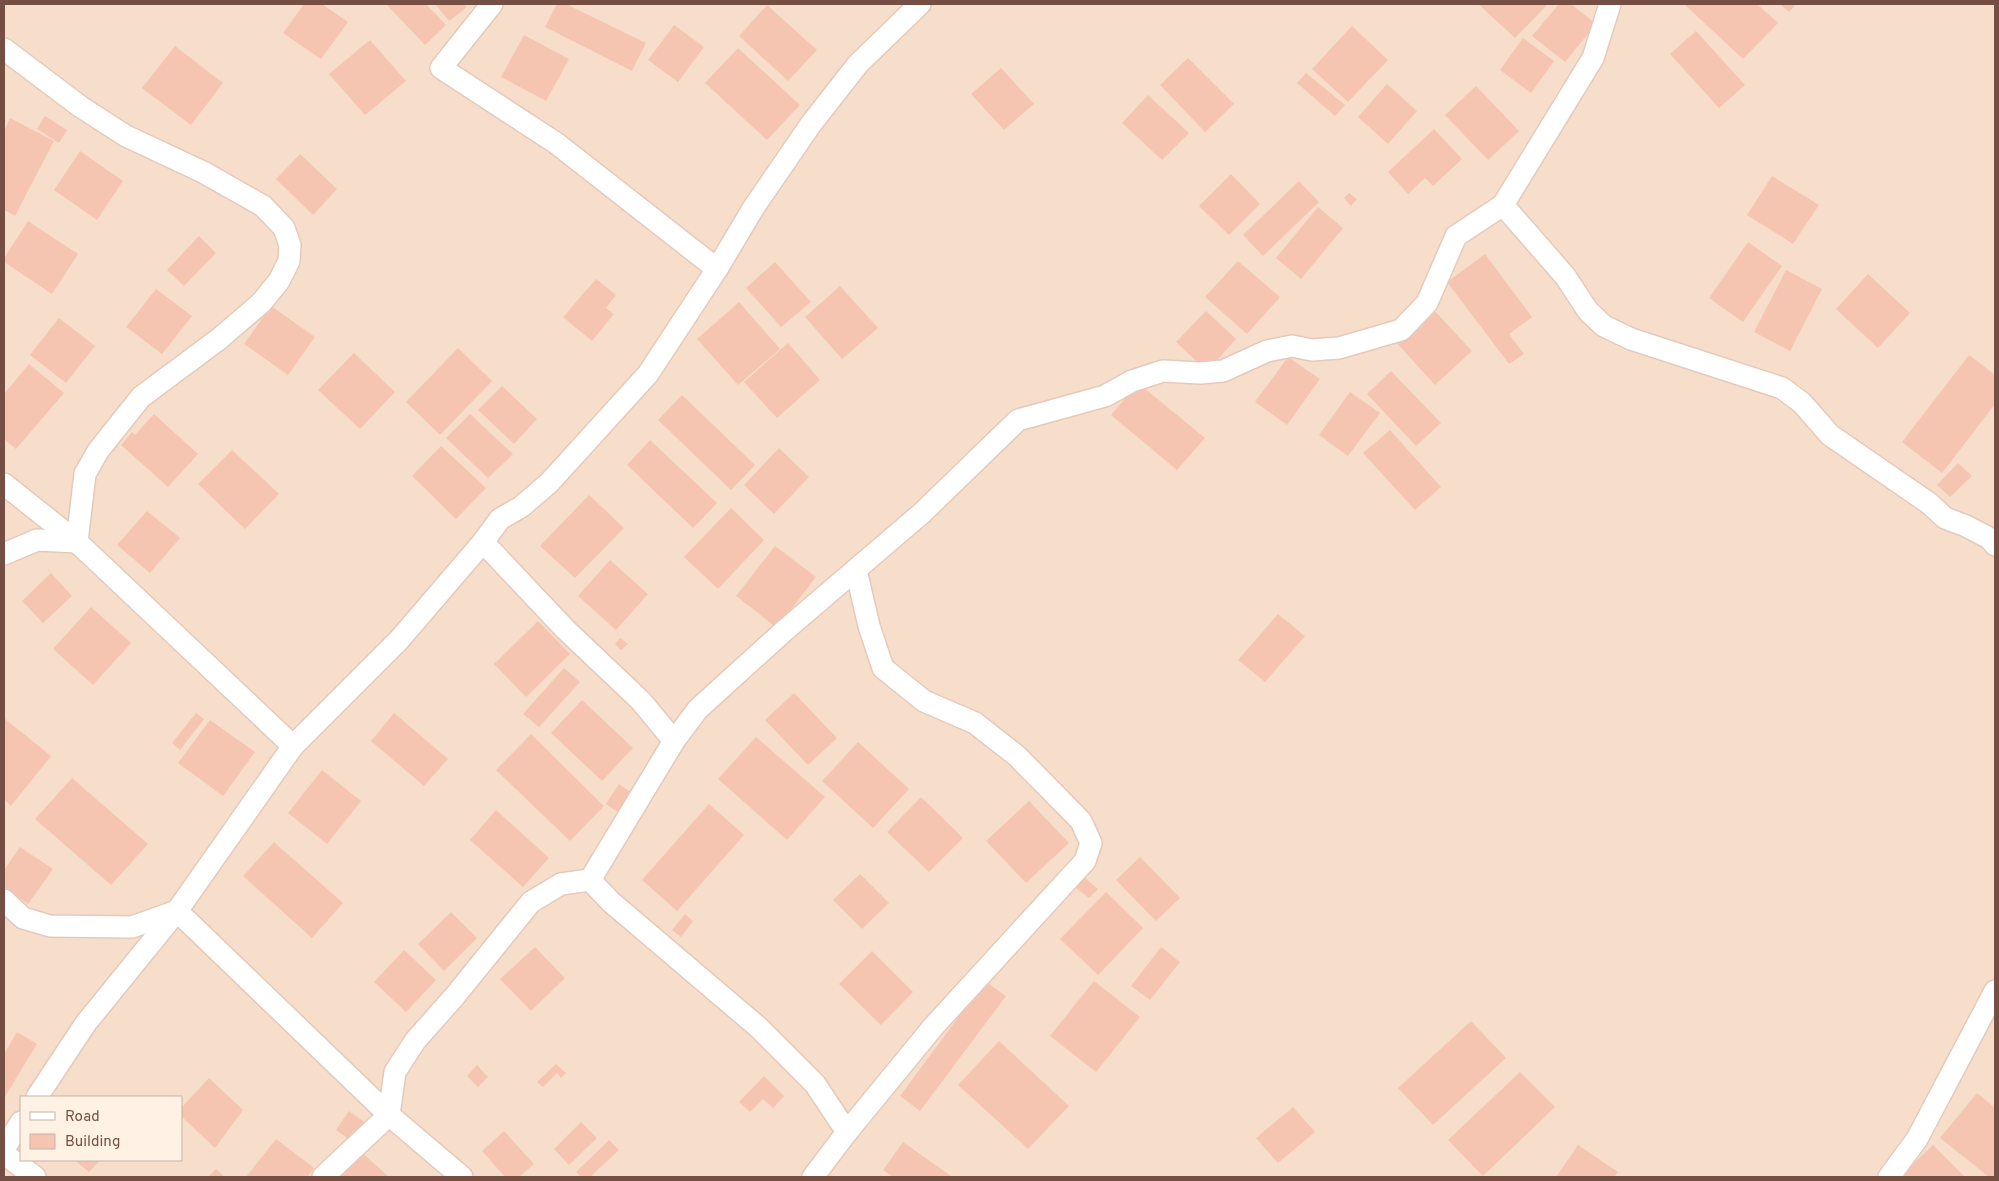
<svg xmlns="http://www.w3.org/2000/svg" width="1999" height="1181" font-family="Overpass,sans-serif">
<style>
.residential{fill:#f6decb;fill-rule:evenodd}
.building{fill:#f6c5b2}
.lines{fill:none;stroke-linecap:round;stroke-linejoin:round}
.minor-casing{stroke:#e5cabc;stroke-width:24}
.minor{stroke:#fff;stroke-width:21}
</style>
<rect width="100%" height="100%" fill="#feeddd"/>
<path class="residential" d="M 4,4 L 1995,4 L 1995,1177 L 4,1177 ZM 21,1097 L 181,1097 L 181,1160 L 21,1160 Z"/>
<g class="building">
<path d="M 304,4 L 322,4 L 348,22 L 321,59 L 283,33 Z"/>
<path d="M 389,4 L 426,4 L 446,25 L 425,45 L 387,5 Z"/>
<path d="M 435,4 L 464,4 L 467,7 L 449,21 Z"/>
<path d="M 557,4 L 566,4 L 646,43 L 632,71 L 545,27 Z"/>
<path d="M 1478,4 L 1546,4 L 1547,5 L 1515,38 Z"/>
<path d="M 1559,4 L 1571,4 L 1596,24 L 1565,62 L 1532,36 Z"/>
<path d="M 1684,4 L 1757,4 L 1778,23 L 1743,59 Z"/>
<path d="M 1780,4 L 1796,4 L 1789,12 Z"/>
<path d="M 767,5 L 817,50 L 788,81 L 739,36 Z"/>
<path d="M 674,25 L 704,47 L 678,82 L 648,60 Z"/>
<path d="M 1352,26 L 1388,60 L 1348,102 L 1312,69 Z"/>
<path d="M 1696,31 L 1745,85 L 1719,108 L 1670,54 Z"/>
<path d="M 524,35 L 569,59 L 546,101 L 501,77 Z"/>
<path d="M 1523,38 L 1554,61 L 1531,93 L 1500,70 Z"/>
<path d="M 370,40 L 406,81 L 365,115 L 329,74 Z"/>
<path d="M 175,46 L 223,83 L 191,125 L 142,88 Z"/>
<path d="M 738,48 L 800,105 L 767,140 L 705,83 Z"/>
<path d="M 1188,58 L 1234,104 L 1205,132 L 1160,85 Z"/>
<path d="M 1001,68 L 1034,104 L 1004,130 L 971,94 Z"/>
<path d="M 1306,73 L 1345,105 L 1335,116 L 1297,83 Z"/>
<path d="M 1387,84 L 1417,111 L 1388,144 L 1358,117 Z"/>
<path d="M 1476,86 L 1519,131 L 1488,160 L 1445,115 Z"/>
<path d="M 1148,95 L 1189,133 L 1162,160 L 1122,123 Z"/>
<path d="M 45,116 L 67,130 L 59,143 L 37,129 Z"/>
<path d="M 10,118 L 54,141 L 15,216 L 4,210 L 4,131 Z"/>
<path d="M 1434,129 L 1462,159 L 1433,186 L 1425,178 L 1408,194 L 1388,172 Z"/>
<path d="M 80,151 L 123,181 L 97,220 L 54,190 Z"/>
<path d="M 300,154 L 337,189 L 313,215 L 276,179 Z"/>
<path d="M 1231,174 L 1260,204 L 1229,235 L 1199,206 Z"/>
<path d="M 1772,176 L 1819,205 L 1793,244 L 1747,215 Z"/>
<path d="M 1299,181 L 1319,202 L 1263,256 L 1243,235 Z"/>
<path d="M 1349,193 L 1357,199 L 1351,206 L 1344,198 Z"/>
<path d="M 1318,207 L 1343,228 L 1301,279 L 1276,258 Z"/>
<path d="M 28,221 L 78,254 L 52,294 L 4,262 L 4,258 Z"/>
<path d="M 199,236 L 216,253 L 184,286 L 167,270 Z"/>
<path d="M 1748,242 L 1782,266 L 1743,322 L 1709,298 Z"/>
<path d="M 1485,254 L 1532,317 L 1509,334 L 1524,354 L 1509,364 L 1447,282 Z"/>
<path d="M 1238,261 L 1280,297 L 1247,334 L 1205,297 Z"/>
<path d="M 775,262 L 811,302 L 781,327 L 746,288 Z"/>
<path d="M 1786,270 L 1822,289 L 1790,351 L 1754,332 Z"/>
<path d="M 1868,274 L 1910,313 L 1878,348 L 1836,309 Z"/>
<path d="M 596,279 L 616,295 L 606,308 L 614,314 L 592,341 L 563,317 Z"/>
<path d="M 840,286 L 878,328 L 842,359 L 805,317 Z"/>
<path d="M 156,289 L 192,316 L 162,354 L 126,327 Z"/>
<path d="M 739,302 L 780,349 L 738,385 L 697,339 Z"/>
<path d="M 271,306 L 315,337 L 288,375 L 244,344 Z"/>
<path d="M 1432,308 L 1472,351 L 1435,385 L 1395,341 Z"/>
<path d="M 1206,311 L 1236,339 L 1207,371 L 1176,342 Z"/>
<path d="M 59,318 L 95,346 L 66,383 L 30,355 Z"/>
<path d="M 788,343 L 820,380 L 777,418 L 744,382 Z"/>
<path d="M 458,348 L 492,381 L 440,435 L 406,402 Z"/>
<path d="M 354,353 L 395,392 L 360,429 L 318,390 Z"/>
<path d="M 1969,355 L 1995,375 L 1995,404 L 1942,473 L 1902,442 Z"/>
<path d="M 1288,357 L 1320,379 L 1287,425 L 1255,402 Z"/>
<path d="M 29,364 L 64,393 L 16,449 L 4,439 L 4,394 Z"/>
<path d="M 1391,371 L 1441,423 L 1416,446 L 1367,394 Z"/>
<path d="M 1138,383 L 1205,438 L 1177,470 L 1111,415 Z"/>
<path d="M 502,386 L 537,419 L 514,444 L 478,410 Z"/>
<path d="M 1350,392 L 1380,413 L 1348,456 L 1319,435 Z"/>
<path d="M 682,395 L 755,465 L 731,490 L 658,420 Z"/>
<path d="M 154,414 L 198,454 L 168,487 L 121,445 L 132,432 L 135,435 Z"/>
<path d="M 470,414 L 513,454 L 488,478 L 446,438 Z"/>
<path d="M 1390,430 L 1441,487 L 1415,510 L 1363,453 Z"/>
<path d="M 650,440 L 717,503 L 693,528 L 627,465 Z"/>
<path d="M 441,446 L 486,488 L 456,519 L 412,476 Z"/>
<path d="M 779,448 L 809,477 L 774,514 L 744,485 Z"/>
<path d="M 232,450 L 279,494 L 245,529 L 198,484 Z"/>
<path d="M 1958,463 L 1972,476 L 1950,497 L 1937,485 Z"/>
<path d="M 589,495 L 624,528 L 575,578 L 540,546 Z"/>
<path d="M 731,508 L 764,540 L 718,589 L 684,557 Z"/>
<path d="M 147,511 L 180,538 L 150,573 L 117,545 Z"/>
<path d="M 775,546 L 816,577 L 777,628 L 736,596 Z"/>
<path d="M 610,560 L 648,594 L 616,630 L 578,596 Z"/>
<path d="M 51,573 L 72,596 L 43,623 L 22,601 Z"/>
<path d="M 91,607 L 131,643 L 93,685 L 53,649 Z"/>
<path d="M 1278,614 L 1305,636 L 1265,682 L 1238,660 Z"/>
<path d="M 538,621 L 570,654 L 526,697 L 494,664 Z"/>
<path d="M 620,638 L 628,644 L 621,650 L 615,644 Z"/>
<path d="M 564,668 L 580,682 L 539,727 L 523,714 Z"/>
<path d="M 794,693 L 837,738 L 808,765 L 765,720 Z"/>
<path d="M 582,700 L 633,748 L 602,781 L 551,733 Z"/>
<path d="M 196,713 L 204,719 L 180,750 L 172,743 Z"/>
<path d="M 394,713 L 448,759 L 424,786 L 371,741 Z"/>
<path d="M 4,718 L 51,756 L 11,806 L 4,799 Z"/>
<path d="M 210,720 L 255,752 L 223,796 L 178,763 Z"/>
<path d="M 531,734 L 604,806 L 570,841 L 496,770 Z"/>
<path d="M 756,737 L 825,797 L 787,840 L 718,779 Z"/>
<path d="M 858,742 L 909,789 L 873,828 L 822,781 Z"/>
<path d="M 322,770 L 361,801 L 327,844 L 288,813 Z"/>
<path d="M 72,778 L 148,844 L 111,885 L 35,819 Z"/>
<path d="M 619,784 L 636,796 L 623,816 L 606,804 Z"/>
<path d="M 921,797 L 963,838 L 929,872 L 887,832 Z"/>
<path d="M 1029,801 L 1069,843 L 1026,883 L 986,841 Z"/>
<path d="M 709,804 L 744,835 L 677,911 L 642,880 Z"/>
<path d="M 496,810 L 549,858 L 523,887 L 470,840 Z"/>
<path d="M 274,842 L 343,903 L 312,938 L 243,876 Z"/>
<path d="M 20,847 L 53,869 L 28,904 L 4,887 L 4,870 Z"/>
<path d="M 1140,857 L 1180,898 L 1156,921 L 1116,880 Z"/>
<path d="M 860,874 L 889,903 L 862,929 L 833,900 Z"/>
<path d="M 1085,878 L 1098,889 L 1089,898 L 1076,888 Z"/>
<path d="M 1106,892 L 1143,928 L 1098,975 L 1060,939 Z"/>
<path d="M 451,912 L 477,938 L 444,971 L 418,944 Z"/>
<path d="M 685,914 L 693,921 L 681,937 L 672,930 Z"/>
<path d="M 535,947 L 565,978 L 531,1011 L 500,979 Z"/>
<path d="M 1161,947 L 1180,962 L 1150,1000 L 1131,986 Z"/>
<path d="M 404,950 L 436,980 L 406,1012 L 374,982 Z"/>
<path d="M 872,951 L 913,992 L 881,1025 L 839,984 Z"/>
<path d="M 985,981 L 1006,996 L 920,1111 L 900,1096 Z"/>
<path d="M 1094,981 L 1140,1017 L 1096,1072 L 1050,1036 Z"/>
<path d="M 1471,1021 L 1506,1058 L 1433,1125 L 1398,1088 Z"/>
<path d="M 17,1032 L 37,1044 L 4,1098 L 4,1054 Z"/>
<path d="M 999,1041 L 1069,1106 L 1028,1149 L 958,1085 Z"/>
<path d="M 556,1064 L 566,1073 L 561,1078 L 557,1073 L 543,1087 L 537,1082 Z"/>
<path d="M 477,1065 L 488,1077 L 478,1087 L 467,1076 Z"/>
<path d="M 1520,1072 L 1555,1107 L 1483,1176 L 1448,1140 Z"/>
<path d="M 764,1076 L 784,1096 L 773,1108 L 763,1099 L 750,1112 L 739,1102 Z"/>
<path d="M 209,1078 L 243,1110 L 215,1148 L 181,1116 L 181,1108 Z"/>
<path d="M 1977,1093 L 1995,1108 L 1995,1177 L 1989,1177 L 1940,1138 Z"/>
<path d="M 1293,1107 L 1315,1132 L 1278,1163 L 1256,1138 Z"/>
<path d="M 349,1111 L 366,1123 L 353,1142 L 336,1130 Z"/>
<path d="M 581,1122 L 597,1138 L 569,1165 L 554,1149 Z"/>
<path d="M 504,1131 L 534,1164 L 519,1177 L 505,1177 L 482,1151 Z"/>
<path d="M 276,1139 L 314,1168 L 307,1177 L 246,1177 Z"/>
<path d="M 609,1140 L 619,1150 L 590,1177 L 581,1177 L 576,1172 Z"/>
<path d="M 903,1142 L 951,1176 L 950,1177 L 893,1177 L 883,1170 Z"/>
<path d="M 1578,1145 L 1618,1172 L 1614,1177 L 1556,1177 Z"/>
<path d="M 1933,1145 L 1965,1177 L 1899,1177 Z"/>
<path d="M 361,1152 L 389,1177 L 337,1177 Z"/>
<path d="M 74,1160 L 100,1160 L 89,1172 Z"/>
<path d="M 216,1169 L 225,1177 L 208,1177 Z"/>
</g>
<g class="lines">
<g class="minor-casing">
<g id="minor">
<path d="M 492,4 L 441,68 L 556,143 L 717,269"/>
<path d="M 4,49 L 81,107 L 126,136 L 203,172 L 263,206 L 284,228 L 290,245 L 289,261 L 279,281 L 261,303 L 219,339 L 141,397 L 98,451 L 85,474 L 77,542 L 37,540 L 4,554"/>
<path d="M 1503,205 L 1593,58 L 1610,4"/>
<path d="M 4,484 L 77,542 L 293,746"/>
<path d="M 483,542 L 565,629 L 641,701 L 674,741"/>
<path d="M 4,900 L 23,918 L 50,926 L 132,927 L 177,911 L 389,1115 L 462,1177"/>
<path d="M 37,1097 L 86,1023 L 177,911 L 293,746 L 399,640 L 483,542 L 500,519 L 521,507 L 549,483 L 648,374 L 717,269 L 754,207 L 811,124 L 858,64 L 920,4"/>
<path d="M 847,1132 L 815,1084 L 758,1027 L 611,902 L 590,880 L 674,741 L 698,709 L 784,631 L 922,513 L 1018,420 L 1105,396 L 1132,381 L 1163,371 L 1200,373 L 1223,371 L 1267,351 L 1292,346 L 1312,350 L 1339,348 L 1401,330 L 1427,303 L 1456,236 L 1503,205 L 1565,276 L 1588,311 L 1604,326 L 1631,339 L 1782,388 L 1802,403 L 1830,435 L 1930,504 L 1945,518 L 1966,526 L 1989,538 L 1995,545"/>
<path d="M 4,1149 L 21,1122"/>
<path d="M 4,1154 L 35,1177"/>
<path d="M 323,1177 L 389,1115 L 395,1072 L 415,1041 L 454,997 L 531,902 L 561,884 L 590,880"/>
<path d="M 813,1177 L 847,1132 L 933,1027 L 1085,861 L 1091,843 L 1081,821 L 1017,756 L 975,723 L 924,701 L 883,668 L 869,626 L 856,570"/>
<path d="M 1889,1177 L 1917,1139 L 1995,991"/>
</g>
</g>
<use href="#minor" class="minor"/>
</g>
<rect width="1999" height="1181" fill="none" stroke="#754f44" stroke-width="10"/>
<rect x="20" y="1096" width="162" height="65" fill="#fff2e5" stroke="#c8b1a5"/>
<rect x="30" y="1112" width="25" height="8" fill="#ffffff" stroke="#c8b1a5"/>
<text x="65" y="1121" font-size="15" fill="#754f44">Road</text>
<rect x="30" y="1134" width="25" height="15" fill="#f6c5b2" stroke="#c8b1a5"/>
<text x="65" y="1146" font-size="15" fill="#754f44">Building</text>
</svg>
